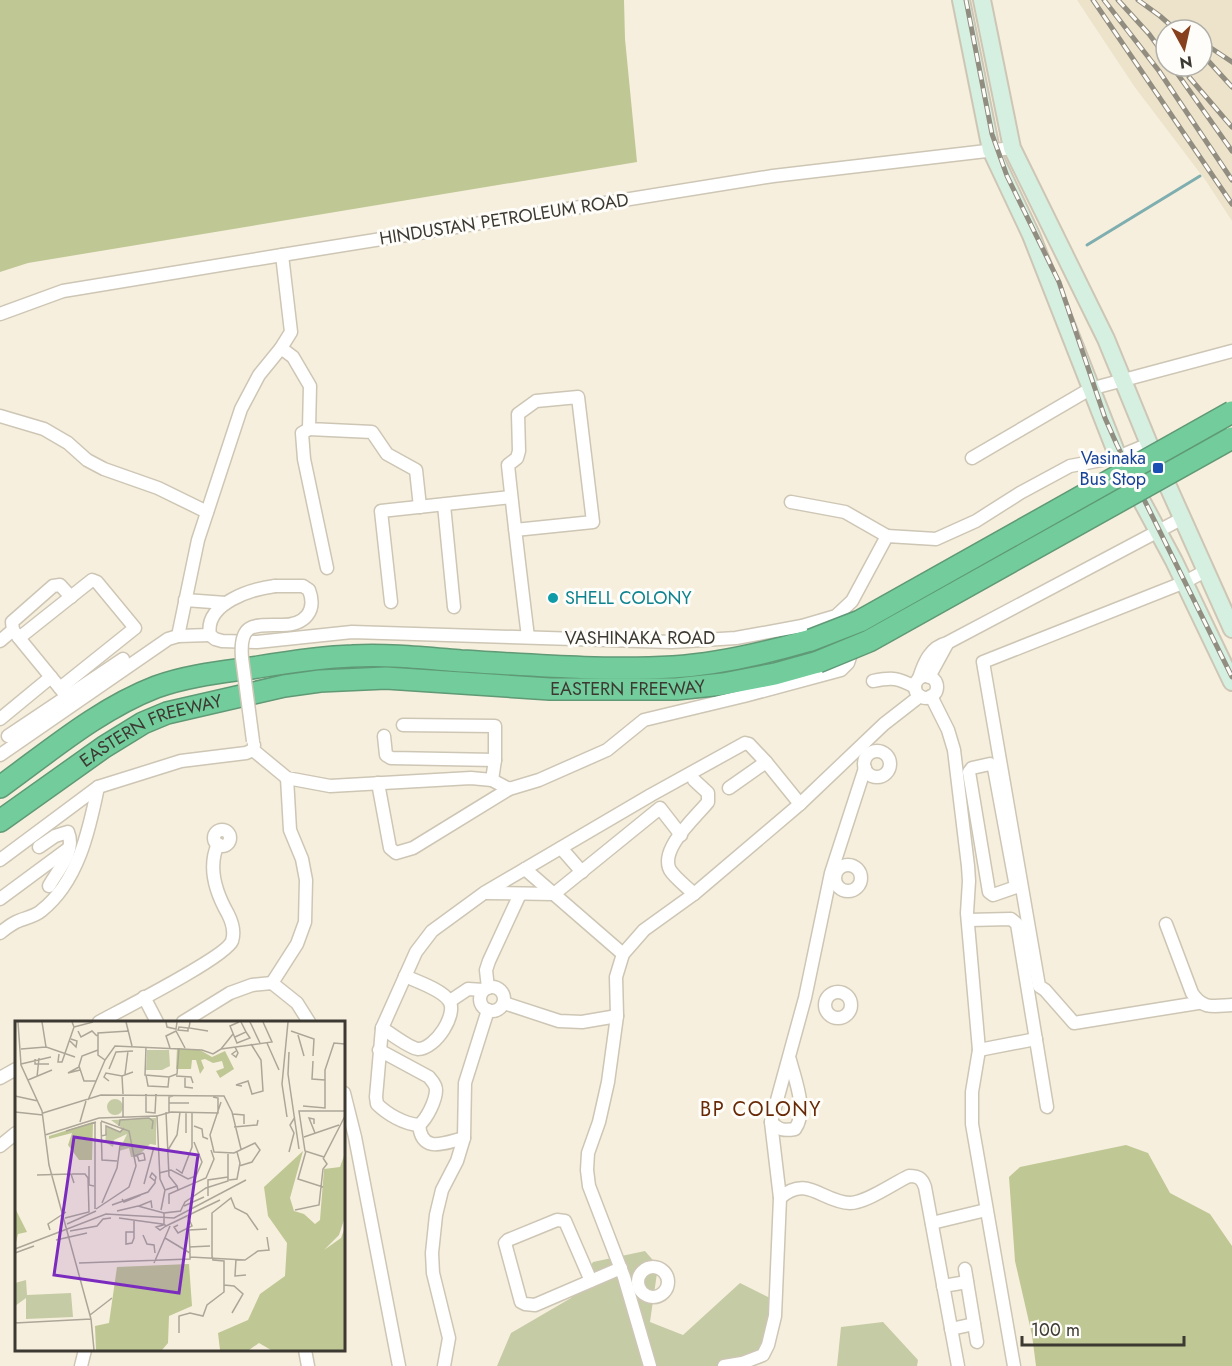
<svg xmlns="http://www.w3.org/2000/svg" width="1232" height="1366" font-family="Jost,sans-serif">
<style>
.built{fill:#ede3ca;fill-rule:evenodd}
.green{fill:#c5cba5}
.forest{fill:#bfc794}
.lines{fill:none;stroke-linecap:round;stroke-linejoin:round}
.stream{stroke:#7eaeaf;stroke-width:3}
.minor-casing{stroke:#cec6b5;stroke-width:15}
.secondary-casing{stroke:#cec6b5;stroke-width:20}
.motorway-casing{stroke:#5f9976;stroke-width:24}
.minor{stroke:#fff;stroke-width:12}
.secondary{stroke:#d5f0e1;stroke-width:16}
.motorway{stroke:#72cc9b;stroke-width:21}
.rail-casing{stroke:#928d81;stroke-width:5}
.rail{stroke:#fefdf9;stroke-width:3;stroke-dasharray:9;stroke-linecap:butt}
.minor-bridge-casing{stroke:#cec6b5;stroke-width:15;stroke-linecap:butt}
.motorway-bridge-casing{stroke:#5f9976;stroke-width:24;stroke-linecap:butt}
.minor-bridge{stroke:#fff;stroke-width:12}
.motorway-bridge{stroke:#72cc9b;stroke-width:21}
.transit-dot{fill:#1a4fb4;stroke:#fefdf9;stroke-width:2}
.culture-dot{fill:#0f9aa8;stroke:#fefdf9;stroke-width:2}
.labels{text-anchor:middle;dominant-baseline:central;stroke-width:6;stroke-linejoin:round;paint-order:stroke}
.street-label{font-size:18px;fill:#3c3932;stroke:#fefdf9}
.transit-label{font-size:18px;fill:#164399;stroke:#fefdf9;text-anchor:end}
.culture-label{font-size:18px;fill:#0d838f;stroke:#fefdf9;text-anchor:start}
.neighbourhood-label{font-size:20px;letter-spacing:1.5px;fill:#672905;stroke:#fefdf9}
.inset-road{fill:none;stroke:#aca699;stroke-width:1.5}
.view{fill:#7b2cbf;fill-opacity:0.15;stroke:#7b2cbf;stroke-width:3}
.inset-edge{fill:none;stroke:#3c3932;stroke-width:3}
</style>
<rect width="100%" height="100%" fill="#f7efdd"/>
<path class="built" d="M 1077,0 L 1232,0 L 1232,221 L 1206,181 L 1134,86 ZM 1166,30 L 1202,30 L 1202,66 L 1166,66 Z"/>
<g class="green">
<path d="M 645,1251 L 658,1266 L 650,1322 L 683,1335 L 740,1283 L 772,1299 L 772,1340 L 752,1366 L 497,1366 L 511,1333 L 571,1298 L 593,1262 Z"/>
<path d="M 883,1322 L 918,1360 L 917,1366 L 837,1366 L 841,1327 Z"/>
</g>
<g class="forest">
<path d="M 0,0 L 624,0 L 625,39 L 637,162 L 28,263 L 0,272 Z"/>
<path d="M 1126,1145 L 1148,1153 L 1170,1193 L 1210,1214 L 1232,1246 L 1232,1366 L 1036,1366 L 1032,1335 L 1015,1261 L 1009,1177 L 1020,1167 Z"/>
</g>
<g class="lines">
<path class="stream" d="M 1087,245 L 1200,176"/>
<g class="minor-casing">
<g id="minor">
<path d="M 0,314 L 63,291 L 282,255 L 773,176 L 1012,148"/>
<path d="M 281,348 L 293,357 L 310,386 L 309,429 L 372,432 L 387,454 L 416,470 L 420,507"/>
<path d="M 0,416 L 44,429 L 68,443 L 87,460 L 104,469 L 158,488 L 207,512"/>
<path d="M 309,429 L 302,433 L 304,459 L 327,568"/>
<path d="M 972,458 L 1090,389 L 1232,351"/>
<path d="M 791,502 L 845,512 L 887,536"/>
<path d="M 444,505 L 454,607"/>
<path d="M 515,530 L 593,522 L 578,397 L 536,401 L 518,414 L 519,451 L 517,458 L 508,465 C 514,522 521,580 528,637"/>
<path d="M 275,586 C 252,589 204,603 210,635 L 215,639 L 222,641 L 257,642 L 352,632 L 672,642 L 736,638 L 802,626 L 836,616 L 852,601 L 887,536 L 936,539 L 976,521 L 1020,493 L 1070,466 L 1118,457 L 1149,444"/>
<path d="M 185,600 L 226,603"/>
<path d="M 391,602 L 381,511 L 511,497"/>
<path d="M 13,630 L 12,622 L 53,586 L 60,585 L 71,597"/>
<path d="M 178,636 L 198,540 L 241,409 L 259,375 L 281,348 L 291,332 L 282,255"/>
<path d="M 19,638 L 64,693"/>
<path d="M 0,641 L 13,630 L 19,638 L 92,580 L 97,582 L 135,628 L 60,688"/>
<circle cx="926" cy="687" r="11"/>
<path d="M 929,677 L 947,644"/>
<path d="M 919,678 C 924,663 930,647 947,643 L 1183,518"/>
<path d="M 873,681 C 893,677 898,678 915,687"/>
<path d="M 931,696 L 948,730 L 954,750 L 968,866 L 969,881 L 967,913 L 979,1050 L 972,1092 L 972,1124 L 1014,1366"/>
<path d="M 0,719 L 51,677"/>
<path d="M 403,725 L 495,726 L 495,760 L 492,780"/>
<path d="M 8,736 L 123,659"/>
<path d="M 384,736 L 386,755 L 391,758 L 495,760"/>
<path d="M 253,750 L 287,778 L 330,786 L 471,778 L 492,780 L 509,789 L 539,780 L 607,750 L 644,720 L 744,696 L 841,670 L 848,663 L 850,657 L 847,647"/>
<circle cx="877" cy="764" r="13"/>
<path d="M 0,755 L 168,639 L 178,636 L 210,635"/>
<path d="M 990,764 L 994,768 L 1016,887 L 993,895 L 989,892 L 969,772 L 972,768 Z"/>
<path d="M 378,783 L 390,848 L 396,853 L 413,848 L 509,789"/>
<path d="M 729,788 L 766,762 L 800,804"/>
<circle cx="222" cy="838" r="8"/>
<path d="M 39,847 L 55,836 L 68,832 C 76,851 58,870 49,886"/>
<path d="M 561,848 L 582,872"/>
<path d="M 0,860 L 98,787 L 181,761 L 246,753 L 253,750 L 254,745"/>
<circle cx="848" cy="878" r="13"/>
<path d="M 525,869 L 623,954"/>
<path d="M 486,893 L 554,894 L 660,808 L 681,835"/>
<path d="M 694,894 C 687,887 675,878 670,870 C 659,849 696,817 708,802 L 708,793 L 694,780"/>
<path d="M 0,899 L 69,848"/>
<path d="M 968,920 L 1011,919 L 1017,924 L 1047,1107"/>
<path d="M 1166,924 L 1192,993 C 1203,1010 1214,1006 1232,1005"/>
<path d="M 0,933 C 5,929 10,925 16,922 C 24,918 34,917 41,911 C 78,882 89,831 98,787"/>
<path d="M 272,983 L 297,944 L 305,922 L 306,880 L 302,859 L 290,830 L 287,778"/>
<circle cx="492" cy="999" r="12"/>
<path d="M 488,988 L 486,970 L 489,961 L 520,894"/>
<circle cx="838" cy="1005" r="13"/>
<path d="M 144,997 L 157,1022"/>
<path d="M 450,1001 L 468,989 L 484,990"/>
<path d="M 504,1003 L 559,1021 L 582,1022 L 617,1016"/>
<path d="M 1198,1003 L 1074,1023 L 1045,990 L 1039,986 L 983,662 L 1185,582 L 1207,570"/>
<path d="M 99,1022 C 119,1011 226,957 232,941 C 235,932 232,922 228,914 C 216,893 207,868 218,844"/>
<path d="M 183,1022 L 230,993 L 252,985 L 272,983 L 297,1003 L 309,1022"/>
<path d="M 382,1028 C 390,1033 409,1048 418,1049 C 436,1049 458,1013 449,1001 C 443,990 416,981 405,976"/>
<path d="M 379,1050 L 429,1077 C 432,1081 436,1084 436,1090 C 436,1100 427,1119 419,1125 C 404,1124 387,1114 377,1104 L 376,1097 L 382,1028 L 416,952 L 432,931 L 484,893 L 651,795 L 745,743 L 749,744 L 766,762"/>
<path d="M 979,1050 L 1036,1039"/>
<path d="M 0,1078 L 16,1069"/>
<path d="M 344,1093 L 355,1137 L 399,1366"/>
<path d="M 771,1122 C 779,1130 784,1131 795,1129 C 808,1111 795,1080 790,1060"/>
<path d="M 419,1125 C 422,1154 444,1143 464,1138"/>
<path d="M 0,1146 L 16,1133"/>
<path d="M 780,1198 C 807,1174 822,1202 850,1203 C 866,1203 894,1183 909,1176 C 918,1176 922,1178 925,1187 L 958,1366"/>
<path d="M 932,1223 L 986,1210"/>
<circle cx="653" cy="1282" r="15"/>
<path d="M 965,1269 L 977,1342"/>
<path d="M 591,1281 L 565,1221 L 557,1220 L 508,1240 L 505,1243 L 521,1302 L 525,1304 L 535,1305 L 621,1268"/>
<path d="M 943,1286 L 967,1282"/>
<path d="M 951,1329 L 974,1324"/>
<path d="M 305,1350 L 308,1366"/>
<path d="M 81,1366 L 85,1350"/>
<path d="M 444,1366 L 449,1338 L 433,1273 L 432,1253 L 436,1215 L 442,1190 L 457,1161 L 464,1138 L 465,1083 L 488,1010"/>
<path d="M 650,1366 L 624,1277 L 589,1186 L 587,1170 L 588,1153 L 599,1122 L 608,1082 L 617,1016 L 616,977 L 623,954 L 644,930 L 694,894 L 800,804 L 884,724 L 920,696"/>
<path d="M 724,1366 L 742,1363 L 763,1355 L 768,1345 L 775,1316 L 780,1198 L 771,1122 L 805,998 L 831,873 L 865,768"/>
</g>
</g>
<g class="secondary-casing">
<g id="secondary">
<path d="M 961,0 L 991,150 L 1031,235 L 1118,457 L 1174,561 L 1232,682"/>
<path d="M 982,0 L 1012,148 L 1106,339 L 1149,444 L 1232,629"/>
</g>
</g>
<g class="motorway-casing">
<g id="motorway">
<path d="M 0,787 C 50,751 99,709 156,687 C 189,675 224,672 258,667 C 289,662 321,657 352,656 C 388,654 425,658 461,661 C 531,665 603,671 673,667 C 720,664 766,653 811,640"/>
<path id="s1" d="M 0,821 L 104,747 L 143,723 L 167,713 L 284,686 L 320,681 L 386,678 L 550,689 L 676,689 L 723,684 L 775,674 L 818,662"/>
</g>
</g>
<use href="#minor" class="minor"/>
<use href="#secondary" class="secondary"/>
<use href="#motorway" class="motorway"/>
<g class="rail-casing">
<g id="rail">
<path d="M 966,0 L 992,134 L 1007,176 L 1059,282 L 1105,418 L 1117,445 L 1232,677"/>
<path d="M 1093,0 L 1232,204"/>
<path d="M 1104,0 L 1159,71 L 1232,180"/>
<path d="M 1118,0 L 1149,34 L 1166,57"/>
<path d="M 1138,0 L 1160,16 L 1176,30"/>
<path d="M 1202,42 L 1232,62"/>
<path d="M 1202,54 L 1232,87"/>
<path d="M 1172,66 L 1232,151"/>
<path d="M 1189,77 L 1232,127"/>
</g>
</g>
<use href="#rail" class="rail"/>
<g class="minor-bridge-casing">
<path id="minor-bridge" d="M 253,741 L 242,658 C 239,622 254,625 282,625 C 305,625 317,611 309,590 L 303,586 L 275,586"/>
</g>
<g class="motorway-bridge-casing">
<g id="motorway-bridge">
<path d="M 811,640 L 860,621 L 1232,412"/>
<path d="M 818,662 L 869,641 L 1232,438"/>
</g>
</g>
<use href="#minor-bridge" class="minor-bridge"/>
<use href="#motorway-bridge" class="motorway-bridge"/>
</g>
<rect class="transit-dot" x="1152" y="462" width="12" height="12" rx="3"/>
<circle class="culture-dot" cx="553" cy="598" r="6"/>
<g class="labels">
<g class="street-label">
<text transform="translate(504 219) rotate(-9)">HINDUSTAN PETROLEUM ROAD</text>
<text x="640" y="638">VASHINAKA ROAD</text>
<text stroke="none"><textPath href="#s1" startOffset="664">EASTERN FREEWAY</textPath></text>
<text stroke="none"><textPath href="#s1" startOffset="178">EASTERN FREEWAY</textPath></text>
</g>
<g class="transit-label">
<text x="1146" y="458">Vasinaka<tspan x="1146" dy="21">Bus Stop</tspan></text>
</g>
<g class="culture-label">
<text x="565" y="598">SHELL COLONY</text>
</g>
<g class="neighbourhood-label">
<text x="761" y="1109">BP COLONY</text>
</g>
</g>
<g transform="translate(15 1021)">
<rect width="330" height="330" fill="#f7efdd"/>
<path d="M 132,29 L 154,29 L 155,45 L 147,49 L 131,49 ZM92 86a8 8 0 1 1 16 0a8 8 0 1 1-16 0ZM 141,97 L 141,124 L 135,123 L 122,136 L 116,136 L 114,127 L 104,130 L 112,113 L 99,119 L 98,126 L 90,121 L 92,106 L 104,111 L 108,108 L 96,99 ZM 11,259 L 12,274 L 56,272 L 58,296 L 11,298 L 11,277 L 0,285 L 0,262 Z" fill="#c5cba5"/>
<path d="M 162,27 L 185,29 L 197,36 L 210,30 L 219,48 L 205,57 L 201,50 L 209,47 L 207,40 L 198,42 L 190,38 L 186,39 L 189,47 L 185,53 L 181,39 L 177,39 L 176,48 L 161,48 ZM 78,101 L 77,139 L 64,139 L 53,124 L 57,112 L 34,118 L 34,115 ZM 288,130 L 275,177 L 279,190 L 289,193 L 300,203 L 305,199 L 309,148 L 325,146 L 330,132 L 330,196 L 324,214 L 309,229 L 326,217 L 330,206 L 330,329 L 256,329 L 244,322 L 234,329 L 205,329 L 203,312 L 233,299 L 245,273 L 270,255 L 272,222 L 253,195 L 249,166 ZM 0,187 L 12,211 L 3,213 L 0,226 ZM 174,243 L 177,285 L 154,295 L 153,322 L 147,329 L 81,329 L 80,305 L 94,302 L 102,246 Z" fill="#bfc794"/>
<path class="inset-road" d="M 3,1 L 6,44 L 27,90 L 34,144 L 76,298M 27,1 L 31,26 L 60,36M 111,1 L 117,25M 151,1 L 152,6 L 161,8 L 162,1M 175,1 L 174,7 L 193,10M 224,1 L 215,5 L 222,22 L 235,17 L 231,11M 235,1 L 245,22M 59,6 L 78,1M 173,7 L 173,10 L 163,9 L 164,6 L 173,7 L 174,7M 63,10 L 66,16 L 77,10 L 82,15M 276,10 L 299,18 L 298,35M 283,14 L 289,35M 220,16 L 231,11 L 226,1M 55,20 L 61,26 L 62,20 L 56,18M 252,22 L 264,49M 131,26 L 130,54 L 154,56 L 162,53 L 164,27M 220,26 L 223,32 L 221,36 L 217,33 L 221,30M 155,27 L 151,15 L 161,10 L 170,27M 6,28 L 31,26M 206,28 L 218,13M 274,31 L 273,53 L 284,128M 44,33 L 43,41 L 47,41 L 59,6 L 57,1M 20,38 L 20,43 L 34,43M 90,39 L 83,34 L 83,12 L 114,10M 298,40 L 297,58 L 310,59M 6,43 L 36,36M 64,46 L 53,52 L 65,49M 94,48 L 101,31 L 118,30M 110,53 L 113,30M 131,54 L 133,65 L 153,66 L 154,56M 107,55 L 108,73M 161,55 L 176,56 L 178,62M 170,55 L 170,66 L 178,67M 22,56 L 24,37M 13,59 L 37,49M 81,60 L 69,60 L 64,45 L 67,35 L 83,29M 94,60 L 89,56 L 91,52 L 107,55 L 118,51M 227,65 L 221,64 L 233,60 L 237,73 L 248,70 L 246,39 L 236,23M 131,73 L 131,91 L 140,92 L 141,73M 0,75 L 23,80M 73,79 L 90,39 L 100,25 L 187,29 L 198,33 L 206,28 L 257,21 L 248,1M 206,81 L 195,114 L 199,131 L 219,132 L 240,122 L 245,129 L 237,141 L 224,145M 154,82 L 174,82M 288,85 L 310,87 L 310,49 L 319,22 L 330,23M 330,90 L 284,90 L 290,130 L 309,136 L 330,95M 0,91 L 28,94M 151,91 L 154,155 L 162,165M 154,91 L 154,76 L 158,75M 28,92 L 86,74 L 209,75 L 217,91 L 226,128M 218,93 L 229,94 L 229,103M 108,96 L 108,76M 272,96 L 267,63 L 273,1M 65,101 L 71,80M 86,101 L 87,139 L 102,140M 299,103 L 299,98 L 294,97 L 300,112M 104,105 L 105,99 L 134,97 L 138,100 L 137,108M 179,105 L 187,108 L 188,116 L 193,118M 219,106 L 242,104 L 243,99M 51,110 L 81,101M 171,112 L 171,91M 30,114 L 84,97 L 142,95M 86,115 L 91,114 L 91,105 L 105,111 L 109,107M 289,116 L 324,104M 153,129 L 162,114 L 165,91M 291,130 L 283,158 L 308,166M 274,131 L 279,112 L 275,104 L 280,96M 119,135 L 128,132 L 129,133 L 130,139 L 124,140 L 122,134M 74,145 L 74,164 L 79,165M 161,148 L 167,152 L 177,126 L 177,92M 144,152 L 156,149 L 173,158 L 181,155 L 187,141 L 179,121M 22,154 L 56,153 L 59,162M 214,159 L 222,158 L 225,142 L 222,131M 129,163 L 139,126M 163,169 L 162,165 L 150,169 L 145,158 L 142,95 L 156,91 L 203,92 L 203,77 L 198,76M 193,175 L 193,159 L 213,156M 107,178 L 109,181 L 126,174M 87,182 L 102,147 L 105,125 L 117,123M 154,183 L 154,173 L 191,157 L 199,138 L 196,129M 97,184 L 133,171 L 140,162 L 140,160 L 141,156 L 137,152 L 135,156 L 140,160M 124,185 L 136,180 L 137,187M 169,185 L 189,176M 80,188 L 80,101M 81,188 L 114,166 L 121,145 L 114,110 L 86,100M 146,189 L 150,169M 280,189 L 304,184 L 308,148 L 312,143 L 308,137M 102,190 L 123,185 L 149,192M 165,191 L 170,181 L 191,167 L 213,160 L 213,133M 50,197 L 74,191 L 73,157 L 70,153 L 57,153M 104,197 L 147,203 L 150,204 L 151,205 L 145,209 L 141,206 L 148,204 L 149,203 L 149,192 L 166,190M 52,203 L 81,190M 163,204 L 159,206 L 163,212 L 177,205 L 173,196M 151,205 L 205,179M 35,209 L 33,203 L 51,191M 55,210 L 82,205 L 88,198 L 96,197M 119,211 L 111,211 L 111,223 L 117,222 L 119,217 L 119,200M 128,214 L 132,223 L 139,224 L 140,232M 41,219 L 72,212M 174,226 L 195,225M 0,228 L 91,193 L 159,197 L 231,159M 175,231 L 174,209 L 192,208M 0,232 L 19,225M 175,236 L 230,239 L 243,230 L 254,229 L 252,216M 221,238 L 220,255 L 231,254M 64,242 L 175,238 L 175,232 L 150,217M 139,242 L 155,205M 209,264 L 219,265 L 228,273 L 217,292M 75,294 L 97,277M 76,298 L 79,329M 0,302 L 76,298M 164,312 L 164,295 L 175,292 L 188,295 L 192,284 L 209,271 L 209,240 L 198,239 L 197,235 L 197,192 L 216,177 L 220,187 L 232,193 L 243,209"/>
<path class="view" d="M 59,116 L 183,134 L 164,272 L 39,254 Z"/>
<rect width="330" height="330" class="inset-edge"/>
</g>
<g transform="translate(1184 48) rotate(172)"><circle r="28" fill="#fefdf9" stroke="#b0afa9" stroke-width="1.5"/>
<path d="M0-4.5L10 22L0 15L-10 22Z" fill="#87401d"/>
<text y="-9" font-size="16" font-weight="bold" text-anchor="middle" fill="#3c3932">N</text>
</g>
<path d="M1022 1336v9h162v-9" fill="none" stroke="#3c3932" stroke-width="3"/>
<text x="1031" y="1336" font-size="18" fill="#3c3932" stroke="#fefdf9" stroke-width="4.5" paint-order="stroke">100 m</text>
</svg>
